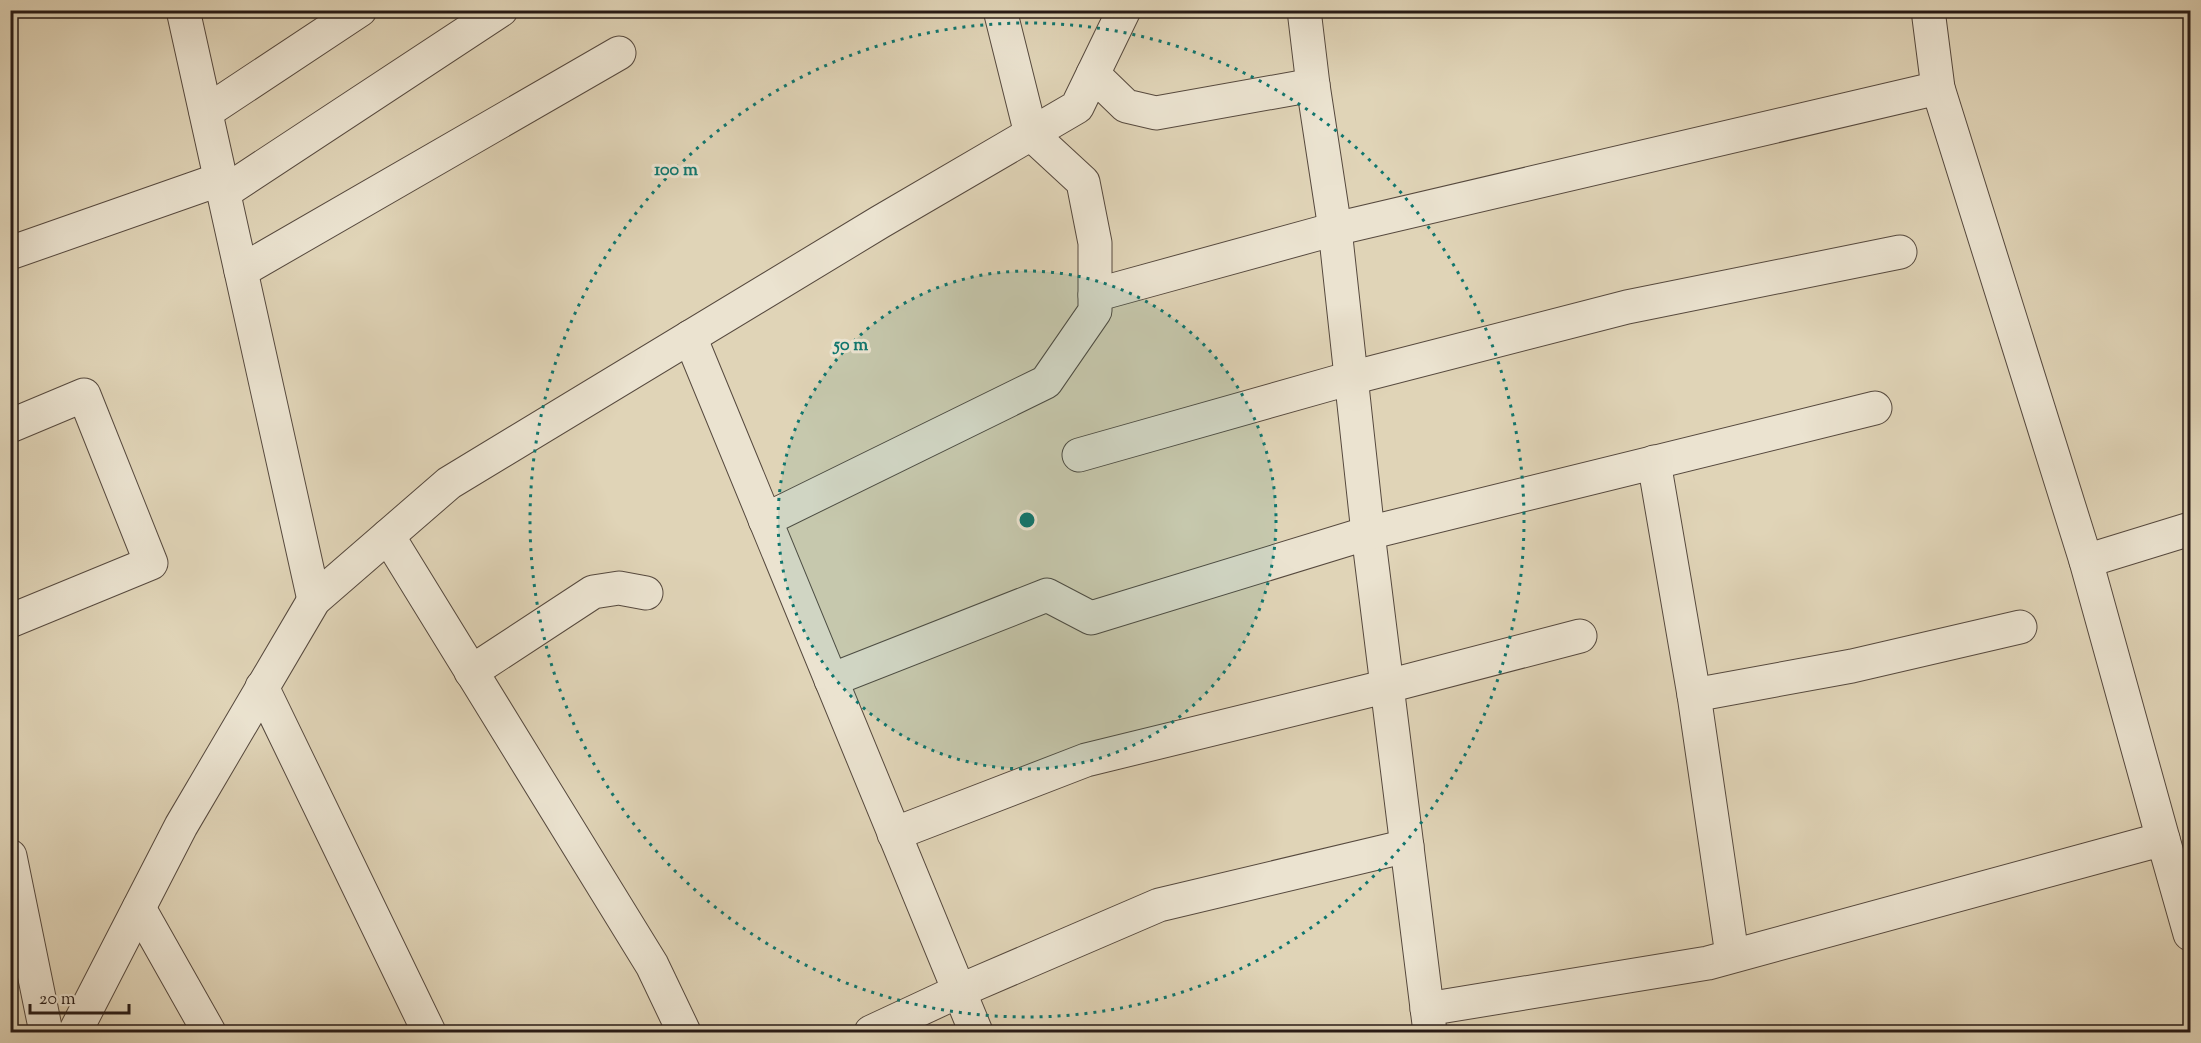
<svg xmlns="http://www.w3.org/2000/svg" width="2201" height="1043" font-family="'Sorts Mill Goudy',serif">
<style>
.lines{fill:none;stroke-linecap:round;stroke-linejoin:round}
.minor-casing{stroke:#56493e;stroke-width:35}
.minor{stroke:#ebe3d0;stroke-width:33}
.ring{fill:none;stroke:#0f766e;stroke-width:3;stroke-dasharray:3 6}
.centre{fill:#0f766e;stroke:#ebe3d0;stroke-width:3}
.ring-label{font-size:18px;text-anchor:middle;font-weight:bold;fill:#0f766e;stroke:#ebe3d0;stroke-width:6;stroke-linejoin:round;paint-order:stroke}
</style>
<rect width="100%" height="100%" fill="#e0d4b7"/>
<filter id="stains"><feTurbulence type="fractalNoise" baseFrequency=".00333" numOctaves="4"/><feColorMatrix values="0 0 0 0 .2 0 0 0 0 .09 0 0 0 0 .02 0 0 0 .5 -.17"/></filter>
<radialGradient id="worn" r=".72"><stop offset=".6" stop-color="#630" stop-opacity="0"/><stop offset="1" stop-color="#630" stop-opacity=".3"/></radialGradient>
<g class="lines">
<g class="minor-casing">
<g id="minor">
<path d="M 183,10 L 314,600"/>
<path d="M 1304,10 L 1313,85 L 1335,229 L 1368,533 L 1430,1032"/>
<path d="M 1928,10 L 1938,88 L 2086,561 L 2163,839"/>
<path d="M 1093,74 L 1126,106 L 1156,113 L 1313,85"/>
<path d="M 206,112 L 360,10"/>
<path d="M 223,193 L 501,10"/>
<path d="M 10,253 L 221,179"/>
<path d="M 241,271 L 619,53"/>
<path d="M 1095,295 L 1335,229 L 1938,88"/>
<path d="M 690,337 L 976,1032"/>
<path d="M 10,426 L 84,395 L 151,563 L 10,621"/>
<path d="M 1079,455 L 1351,378 L 1627,307 L 1900,252"/>
<path d="M 1654,462 L 1694,695 L 1732,955"/>
<path d="M 765,520 L 1046,382 L 1095,311 L 1095,243 L 1083,182 L 1031,134 L 1000,10"/>
<path d="M 388,536 L 652,965 L 684,1032"/>
<path d="M 2086,561 L 2190,529"/>
<path d="M 471,672 L 593,592 L 619,588 L 646,593"/>
<path d="M 831,680 L 1047,595 L 1091,618 L 1368,533 L 1875,408"/>
<path d="M 262,687 L 429,1032"/>
<path d="M 1694,695 L 1852,666 L 2020,627"/>
<path d="M 894,834 L 1086,760 L 1388,686 L 1580,636"/>
<path d="M 10,856 L 46,1032"/>
<path d="M 139,908 L 209,1032"/>
<path d="M 1427,1009 L 1708,963 L 2163,839 L 2190,934"/>
<path d="M 75,1032 L 181,826 L 314,600 L 449,483 L 880,222 L 1077,107 L 1124,10"/>
<path d="M 871,1032 L 959,991 L 1159,905 L 1407,846"/>
</g>
</g>
<use href="#minor" class="minor"/>
</g>
<circle cx="1027" cy="520" r="249" fill="#0f766e" fill-opacity=".12"/>
<g class="ring">
<circle cx="1027" cy="520" r="249"/>
<circle cx="1027" cy="520" r="497"/>
</g>
<circle cx="1027" cy="520" r="9" class="centre"/>
<g class="ring-label">
<text x="676" y="175">100 m</text>
<text x="851" y="350">50 m</text>
</g>
<rect width="2201" height="1043" fill="none" stroke="#e0d4b7" stroke-width="36"/>
<rect x="12" y="12" width="2177" height="1019" fill="none" stroke="#281b16" stroke-width="3"/>
<rect x="18" y="18" width="2165" height="1007" fill="none" stroke="#281b16" stroke-width="1.5"/>
<path d="M30 1004v9h99v-9" fill="none" stroke="#281b16" stroke-width="3"/>
<text x="39" y="1004" font-size="18" fill="#281b16" stroke="#ebe3d0" stroke-width="4.5" paint-order="stroke">20 m</text>
<rect width="100%" height="100%" filter="url(#stains)"/>
<rect width="100%" height="100%" fill="url(#worn)"/>
</svg>
